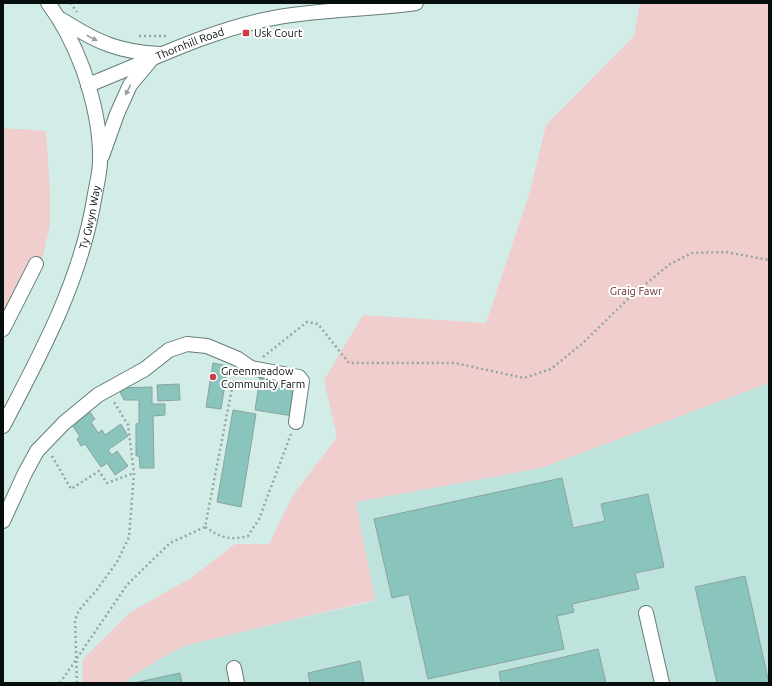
<svg xmlns="http://www.w3.org/2000/svg" width="772" height="686" font-family="Ubuntu,sans-serif">
<style>
.built{fill:#bee2dc}
.green{fill:#f0cecd}
.building{fill:#89c5bc;stroke:#8aa39f}
.lines{fill:none;stroke-linecap:round;stroke-linejoin:round}
.minor-casing{stroke:#657d79;stroke-width:16}
.path{stroke:#92a6a3;stroke-width:2.5;stroke-dasharray:2 3;stroke-linecap:butt}
.minor{stroke:#fff;stroke-width:14}
.oneway{fill:#9b9f9f}
.poi-dot{fill:#cc3c49;stroke:#fff;stroke-width:1.5}
.labels{text-anchor:middle;dominant-baseline:central;stroke-width:4;stroke-linejoin:round;paint-order:stroke}
.poi-label{font-size:11px;fill:#060f0e;stroke:#fff;text-anchor:start}
.street-label{font-size:11px;fill:#060f0e;stroke:#fff}
.park-label{font-size:11px;fill:#6f2e30;stroke:#fff}
</style>
<rect width="100%" height="100%" fill="#d2ece8"/>
<path class="built" d="M 769,383 L 769,683 L 126,683 L 125,681 L 157,659 L 173,650 L 191,644 L 375,601 L 355,502 L 541,468 Z"/>
<g class="green">
<path d="M 640,3 L 769,3 L 769,383 L 541,468 L 356,502 L 375,600 L 191,644 C 166,653 147,667 126,681 L 126,683 L 82,683 L 83,659 L 129,613 L 191,578 L 235,544 L 269,544 L 293,495 L 337,437 L 324,380 L 363,315 L 486,323 L 530,191 L 546,125 L 634,36 Z"/>
<path d="M 3,128 L 46,131 L 50,189 L 50,225 L 42,260 L 26,297 L 7,330 L 3,341 Z"/>
</g>
<g class="building">
<path d="M 213,363 L 228,366 L 221,409 L 206,407 Z"/>
<path d="M 260,377 L 298,383 L 293,416 L 255,410 Z"/>
<path d="M 179,384 L 180,400 L 158,401 L 157,385 Z"/>
<path d="M 152,387 L 152,404 L 165,404 L 165,415 L 153,416 L 154,468 L 140,468 L 139,456 L 136,456 L 136,424 L 139,423 L 139,400 L 124,400 L 118,388 Z"/>
<path d="M 233,410 L 256,414 L 241,507 L 217,502 Z"/>
<path d="M 89,411 L 95,419 L 91,422 L 98,433 L 102,430 L 105,435 L 121,424 L 128,436 L 108,450 L 112,455 L 117,451 L 128,466 L 115,475 L 107,463 L 101,467 L 85,444 L 81,446 L 77,439 L 80,437 L 71,423 Z"/>
<path d="M 562,478 L 573,528 L 605,521 L 601,504 L 648,494 L 664,567 L 635,573 L 639,589 L 572,604 L 574,612 L 557,616 L 564,649 L 428,679 L 409,594 L 392,598 L 374,519 Z"/>
<path d="M 745,576 L 769,683 L 717,683 L 695,587 Z"/>
<path d="M 598,649 L 606,683 L 501,683 L 499,672 Z"/>
<path d="M 360,661 L 364,683 L 310,683 L 308,673 Z"/>
<path d="M 180,673 L 182,683 L 134,683 Z"/>
</g>
<g class="lines">
<g class="minor-casing">
<g id="minor">
<path d="M 62,20 C 97,42 118,52 160,54"/>
<path id="s1" d="M 88,85 C 147,62 205,32 268,19 C 316,9 367,10 416,3"/>
<path d="M 102,156 L 117,114 L 130,85 L 150,61"/>
<path d="M 3,329 L 36,264"/>
<path id="s2" d="M 3,426 C 42,352 82,278 95,194 C 97,183 100,172 100,161 C 101,130 93,98 83,69 C 74,45 64,24 48,3"/>
<path d="M 3,521 L 25,473 L 37,451 L 64,423 L 98,395 L 145,369 L 169,350 L 187,344 L 207,346 L 238,359 L 251,368 L 299,377 L 302,381 L 296,422"/>
<path d="M 646,613 L 662,683"/>
<path d="M 234,668 L 237,683"/>
</g>
</g>
<g class="path">
<path d="M 70,3 L 77,12"/>
<path d="M 139,36 L 167,36"/>
<path d="M 263,357 L 307,322 L 318,324 L 349,363 L 455,363 L 524,378 L 551,369 L 584,342 L 631,296 L 670,264 L 692,253 L 726,252 L 769,260"/>
<path d="M 52,456 L 71,489 L 99,471 L 107,483 L 134,473"/>
<path d="M 205,527 C 220,537 230,541 248,536 L 259,519 L 291,434"/>
<path d="M 60,683 L 127,585 L 170,543 L 205,527 L 235,373"/>
<path d="M 77,683 L 75,620 L 79,610 L 96,591 L 117,562 L 129,537 L 134,473 L 128,425 L 114,402"/>
</g>
<use href="#minor" class="minor"/>
</g>
<defs><path id="oneway-solid" d="M-6-.8H1V-3.2L6.5 0L1 3.2V.8H-6Z"/></defs>
<g class="oneway">
<use href="#oneway-solid" transform="translate(92 38) rotate(28)"/>
<use href="#oneway-solid" transform="translate(128 90) rotate(117)"/>
</g>
<g class="poi-dot">
<rect x="242" y="29" width="8" height="8" rx="2"/>
<circle cx="213" cy="377" r="4"/>
</g>
<g class="labels">
<g class="poi-label">
<text x="254" y="33">Usk Court</text>
<text x="221" y="371">Greenmeadow<tspan x="221" dy="13">Community Farm</tspan></text>
</g>
<g class="street-label">
<text stroke="none"><textPath href="#s1" startOffset="110">Thornhill Road</textPath></text>
<text stroke="none"><textPath href="#s2" startOffset="227">Ty Gwyn Way</textPath></text>
</g>
<g class="park-label">
<text x="636" y="291">Graig Fawr</text>
</g>
</g>
<rect width="772" height="686" fill="none" stroke="#060f0e" stroke-width="8"/>
</svg>
